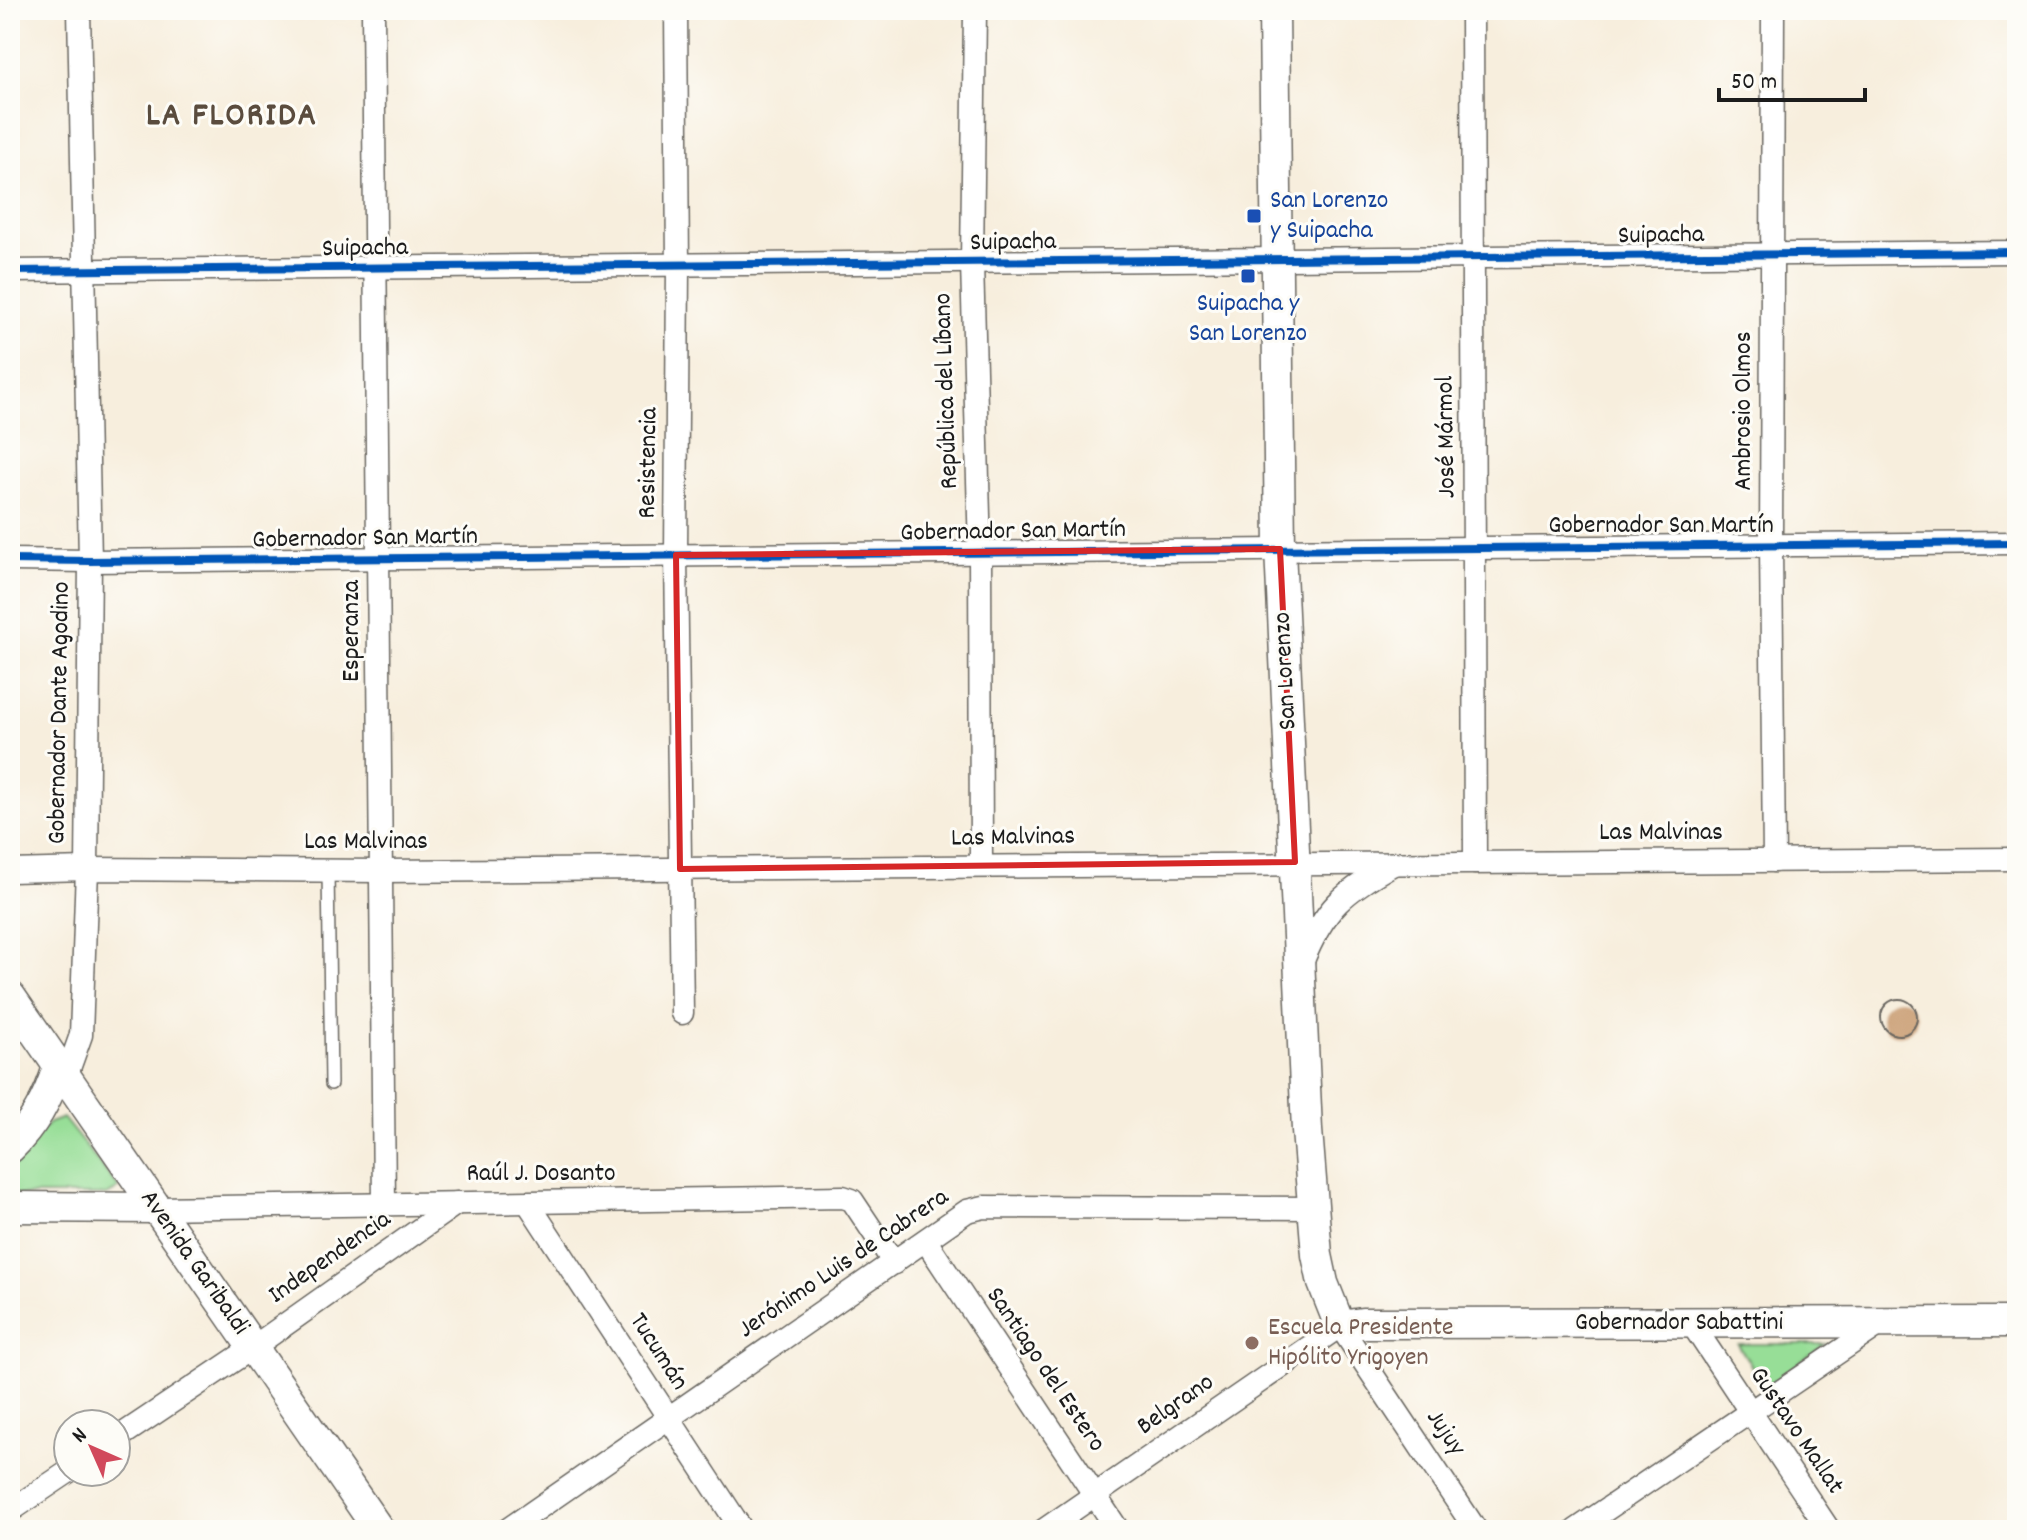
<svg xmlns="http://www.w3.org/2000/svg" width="2027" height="1540" font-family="Dekko,sans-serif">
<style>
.green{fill:#97de97;stroke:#5a7d5a;stroke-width:2}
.building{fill:#cda47d}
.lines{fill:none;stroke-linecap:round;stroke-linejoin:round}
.service-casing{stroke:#696660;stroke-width:14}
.minor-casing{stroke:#696660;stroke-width:25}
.secondary-casing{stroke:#696660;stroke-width:33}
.service{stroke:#fff;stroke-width:11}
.minor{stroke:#fff;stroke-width:22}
.secondary{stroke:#fff;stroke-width:30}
.cycleway-casing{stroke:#fdfcf7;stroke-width:13}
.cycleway{stroke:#0057b8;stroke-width:8}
.marked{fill:none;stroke:#d62828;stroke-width:6;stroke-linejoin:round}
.transit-dot{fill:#1a4fb4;stroke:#fdfcf7;stroke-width:3}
.education-dot{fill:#8d6e63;stroke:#fdfcf7;stroke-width:3}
.labels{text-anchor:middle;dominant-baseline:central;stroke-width:6;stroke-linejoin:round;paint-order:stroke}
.transit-label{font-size:26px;fill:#164399;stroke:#fdfcf7;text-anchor:start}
.street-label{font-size:26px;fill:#1c1c1c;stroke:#fdfcf7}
.education-label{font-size:26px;fill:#785e54;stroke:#fdfcf7;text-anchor:start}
.district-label{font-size:34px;font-weight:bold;letter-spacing:2px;fill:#5a4c3e;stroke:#fdfcf7}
</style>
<rect width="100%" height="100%" fill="#fdfcf7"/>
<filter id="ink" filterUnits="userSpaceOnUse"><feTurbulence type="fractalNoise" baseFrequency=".0125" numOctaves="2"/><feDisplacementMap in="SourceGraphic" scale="16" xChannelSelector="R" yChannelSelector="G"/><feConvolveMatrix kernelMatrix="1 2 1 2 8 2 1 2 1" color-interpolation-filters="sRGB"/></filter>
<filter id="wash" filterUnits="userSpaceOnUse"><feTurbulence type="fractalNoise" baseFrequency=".006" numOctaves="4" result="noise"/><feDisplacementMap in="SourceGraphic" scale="32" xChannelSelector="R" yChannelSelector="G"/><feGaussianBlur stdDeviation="1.8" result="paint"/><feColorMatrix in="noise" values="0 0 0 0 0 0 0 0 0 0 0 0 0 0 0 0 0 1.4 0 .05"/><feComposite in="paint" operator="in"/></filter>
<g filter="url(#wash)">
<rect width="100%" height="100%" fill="#f7eedd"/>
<g class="green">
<path d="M 63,1118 L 119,1188 L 107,1195 L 10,1195 L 10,1159 L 49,1123 Z"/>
<path d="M 1738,1344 L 1825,1344 L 1765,1388 Z"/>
</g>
<g id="blocks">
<circle class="building" cx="1899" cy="1017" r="18"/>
</g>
</g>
<g filter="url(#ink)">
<use href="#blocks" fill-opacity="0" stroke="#696660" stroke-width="2"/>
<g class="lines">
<g class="service-casing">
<path id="service" d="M 328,871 L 331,1084"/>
</g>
<g class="minor-casing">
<g id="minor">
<path d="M 373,10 L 384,1203"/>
<path d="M 676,10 L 678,266 L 676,555 L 682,1013"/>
<path d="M 975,10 L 972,263 L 980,552 L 981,866"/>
<path d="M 1472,10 L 1475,863"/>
<path d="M 1773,10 L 1771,545 L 1774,861"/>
<path d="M 10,271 L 2017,252"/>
<path d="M 10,560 L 90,561 L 2017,543"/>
<path d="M 10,871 L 87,869 L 381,871 L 2017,859"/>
<path d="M 1302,963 C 1325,906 1343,893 1395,863"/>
<path d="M 66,1077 L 81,1035 L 87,869 L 90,561 L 79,10"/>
<path d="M 528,1203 L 742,1530"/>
<path d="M 156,1208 L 843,1197 L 852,1200 L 894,1263"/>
<path d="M 926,1241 L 1118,1530"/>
<path d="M 1692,1324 L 1829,1530"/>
<path d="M 116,1439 L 252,1348 L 457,1203"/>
<path d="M 10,1511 L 68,1472"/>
<path d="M 507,1530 L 967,1211 L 984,1207 L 1312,1208"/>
<path d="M 1044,1530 L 1340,1326 L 1476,1530"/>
<path d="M 1576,1530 L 1880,1324"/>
</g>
</g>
<g class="secondary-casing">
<g id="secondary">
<path d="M 1274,10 L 1280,549 L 1307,1130 L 1317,1255 L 1323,1283 L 1340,1326 L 1362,1323 L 2017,1322"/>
<path d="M 10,996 L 379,1530"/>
<path d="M 10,1148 C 33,1126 49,1097 58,1067"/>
<path d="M 10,1207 L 156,1208"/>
</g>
</g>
<use href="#service" class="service"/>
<use href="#minor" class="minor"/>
<use href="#secondary" class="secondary"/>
<g class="cycleway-casing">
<g id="cycleway">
<path d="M 10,271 L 2017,252"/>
<path d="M 10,560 L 90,561 L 2017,543"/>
</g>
</g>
<use href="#cycleway" class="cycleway"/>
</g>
</g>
<path class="marked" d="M 1280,549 L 1295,862 L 680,869 L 676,555 Z"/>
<g class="transit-dot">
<rect x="1246" y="208" width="16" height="16" rx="4"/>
<rect x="1240" y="268" width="16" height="16" rx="4"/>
</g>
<circle class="education-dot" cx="1252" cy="1343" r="8"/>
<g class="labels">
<g class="transit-label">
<text x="1270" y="201">San Lorenzo<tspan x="1270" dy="30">y Suipacha</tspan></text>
<text x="1248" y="304" text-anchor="middle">Suipacha y<tspan x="1248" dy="30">San Lorenzo</tspan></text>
</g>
<g class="street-label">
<text transform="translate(1661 236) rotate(-1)">Suipacha</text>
<text transform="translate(1013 243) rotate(-1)">Suipacha</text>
<text transform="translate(365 249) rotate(-1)">Suipacha</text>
<text transform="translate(947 391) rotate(-92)">República del Líbano</text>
<text transform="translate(1744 411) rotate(-90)">Ambrosio Olmos</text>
<text transform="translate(1447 437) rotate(-91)">José Mármol</text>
<text transform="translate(649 463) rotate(-89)">Resistencia</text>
<text x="1661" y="526">Gobernador San Martín</text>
<text transform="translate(1013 532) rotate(-1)">Gobernador San Martín</text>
<text transform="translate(365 539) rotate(-1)">Gobernador San Martín</text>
<text transform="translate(352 631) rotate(-90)">Esperanza</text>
<text transform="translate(1286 671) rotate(-93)">San Lorenzo</text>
<text transform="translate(60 713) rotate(-89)">Gobernador Dante Agodino</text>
<text x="1661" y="833">Las Malvinas</text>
<text transform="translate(1013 838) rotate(-1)">Las Malvinas</text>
<text x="366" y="842">Las Malvinas</text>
<text x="541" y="1174">Raúl J. Dosanto</text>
<text transform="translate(330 1258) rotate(-35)">Independencia</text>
<text transform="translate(194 1263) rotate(55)">Avenida Garibaldi</text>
<text transform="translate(844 1264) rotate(-34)">Jerónimo Luis de Cabrera</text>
<text x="1679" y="1323">Gobernador Sabattini</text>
<text transform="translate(658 1352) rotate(57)">Tucumán</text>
<text transform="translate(1045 1370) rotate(56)">Santiago del Estero</text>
<text transform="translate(1176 1405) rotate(-35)">Belgrano</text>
<text transform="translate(1796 1431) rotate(56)">Gustavo Mallat</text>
<text transform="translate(1445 1433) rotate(56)">Jujuy</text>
</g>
<g class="education-label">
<text x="1268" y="1328">Escuela Presidente<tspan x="1268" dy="30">Hipólito Yrigoyen</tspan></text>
</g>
<g class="district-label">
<text x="232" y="117">LA FLORIDA</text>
</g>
</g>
<rect width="2027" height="1540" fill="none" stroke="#fdfcf7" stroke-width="40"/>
<g transform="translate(92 1448) rotate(315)"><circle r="38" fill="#fdfcf7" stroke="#a3a29f" stroke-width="2"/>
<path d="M0-6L14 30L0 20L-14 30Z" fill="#d1495b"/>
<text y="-12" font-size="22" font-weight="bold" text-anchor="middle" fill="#1c1c1c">N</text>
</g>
<path d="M1719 88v12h146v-12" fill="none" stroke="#1c1c1c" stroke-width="4"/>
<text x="1731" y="88" font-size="24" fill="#1c1c1c" stroke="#fdfcf7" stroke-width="6" paint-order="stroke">50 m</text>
</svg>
